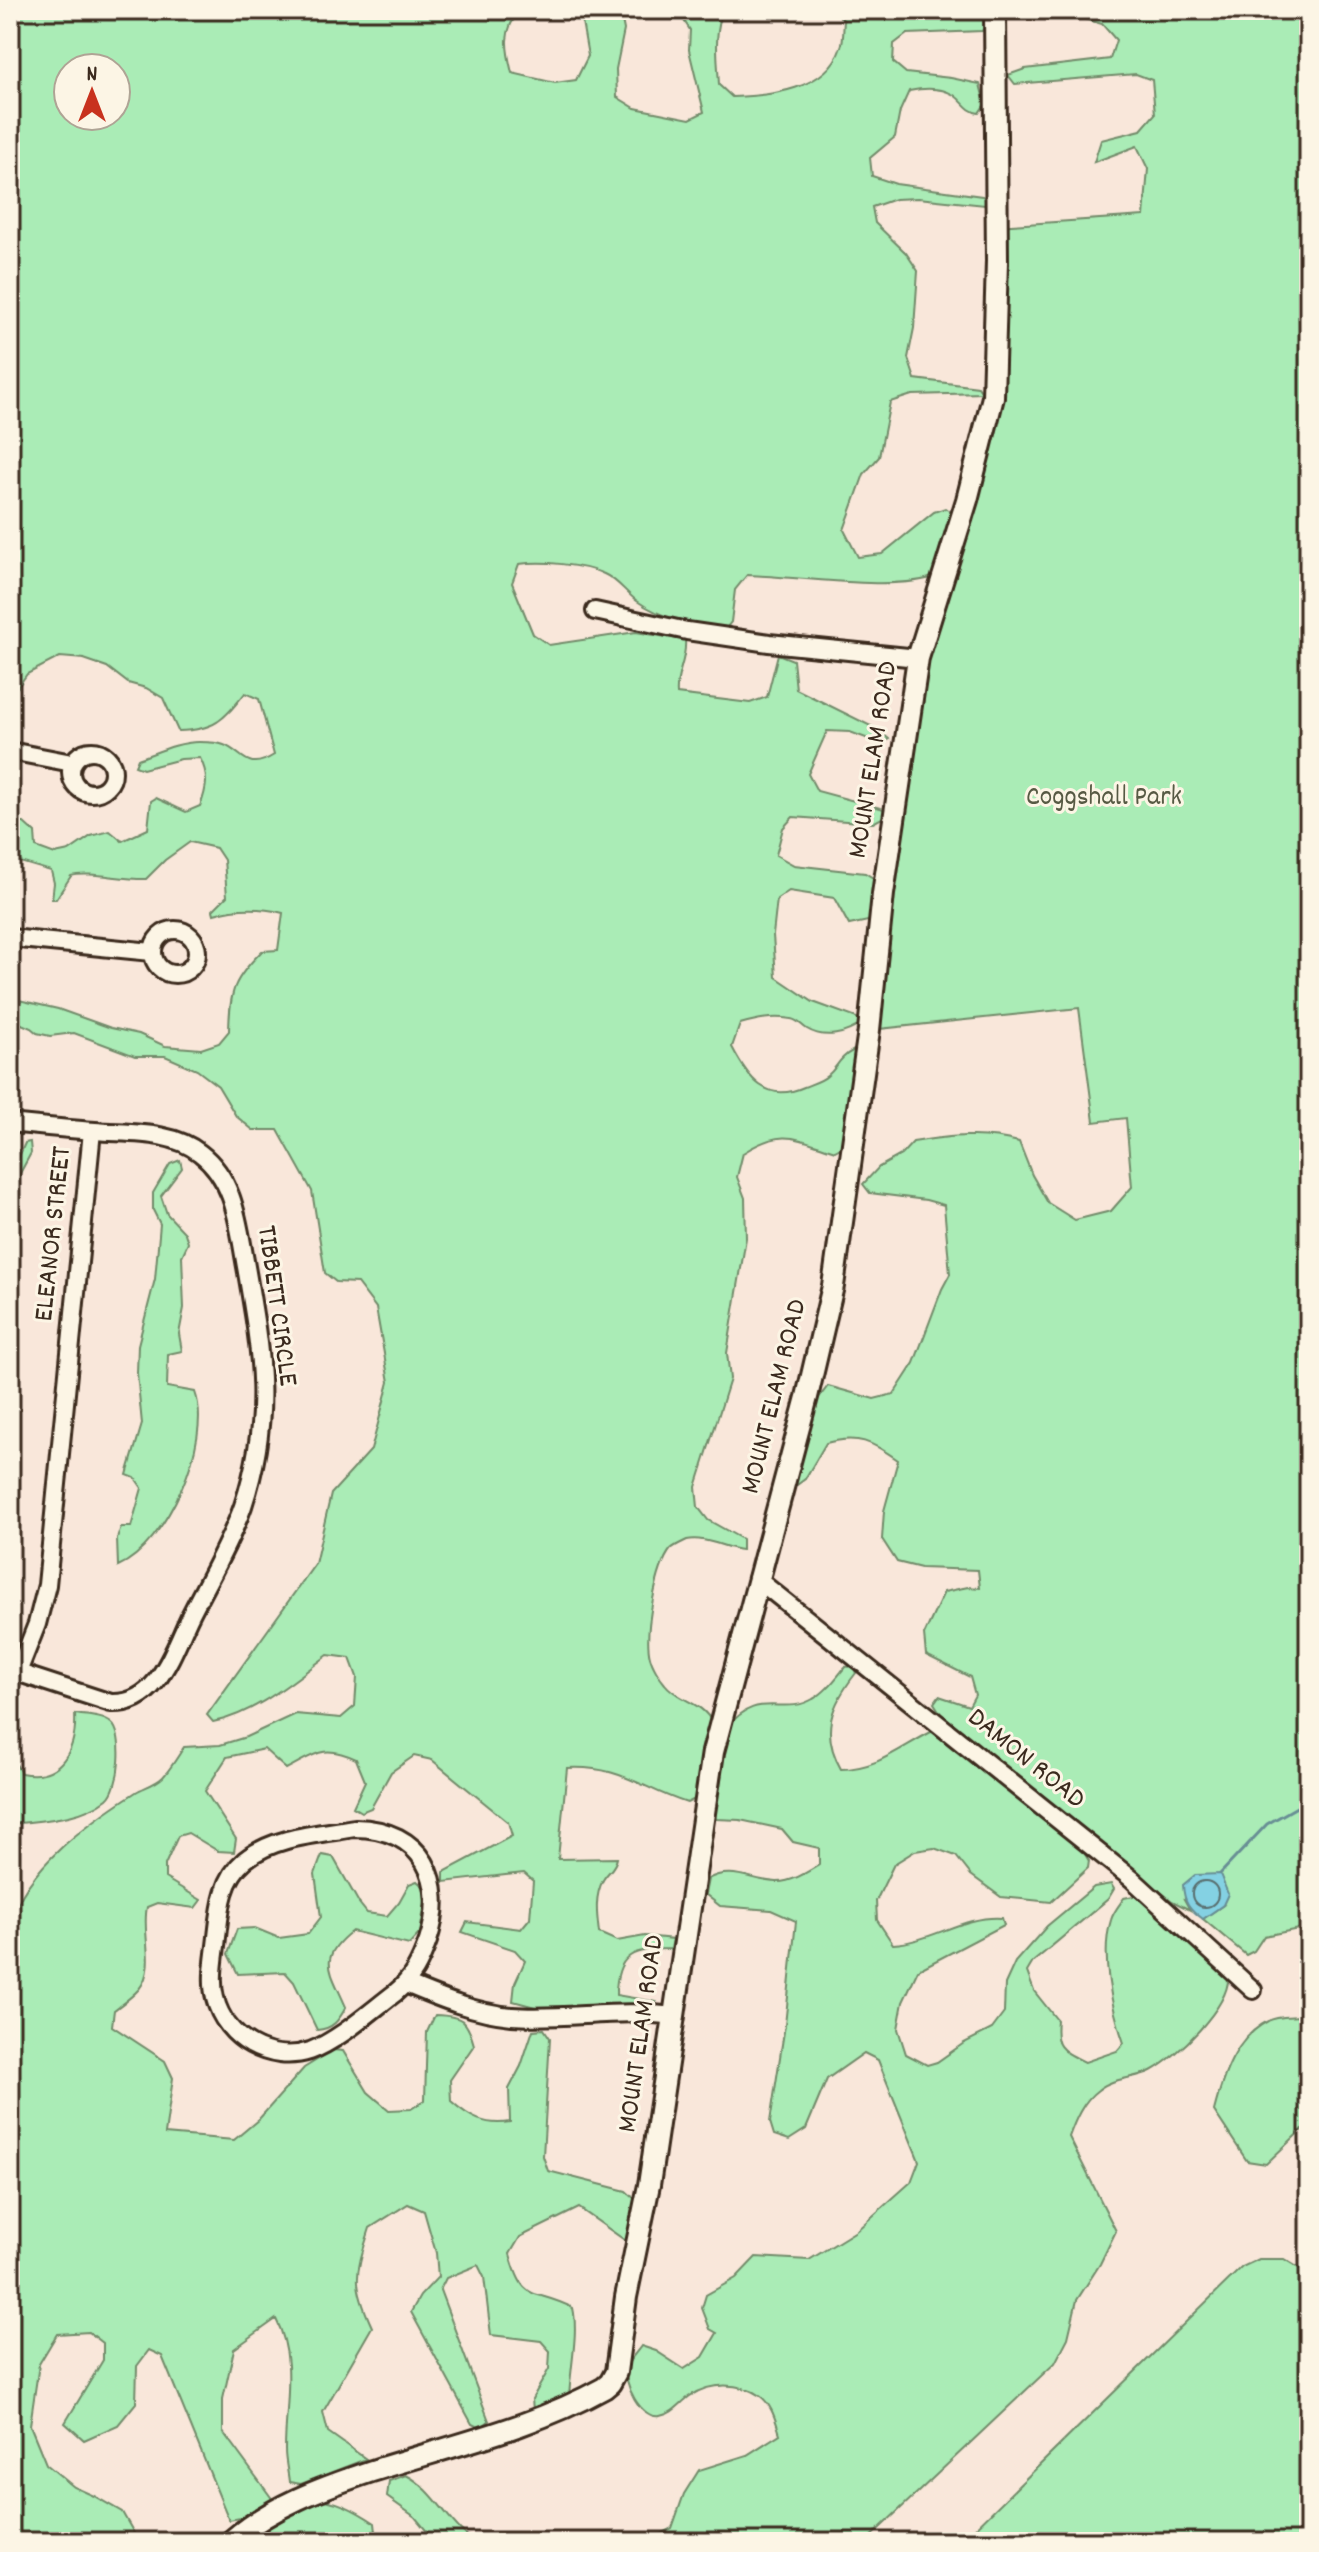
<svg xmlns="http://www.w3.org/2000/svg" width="1319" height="2552" font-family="Dekko,sans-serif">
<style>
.green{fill:#aaecb6;stroke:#728b6a;stroke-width:2;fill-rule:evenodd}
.water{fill:#84d1e3;stroke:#678e94;stroke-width:2}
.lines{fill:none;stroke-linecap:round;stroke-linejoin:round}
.shore{stroke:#586d6d;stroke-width:2}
.stream{stroke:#678e94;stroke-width:3}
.minor-casing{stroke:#3b2a1e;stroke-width:22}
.major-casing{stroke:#3b2a1e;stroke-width:26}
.minor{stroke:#fcf5e5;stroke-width:16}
.major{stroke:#fcf5e5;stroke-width:20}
.labels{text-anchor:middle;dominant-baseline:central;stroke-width:6;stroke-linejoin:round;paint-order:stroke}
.street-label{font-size:28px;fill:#3b2a1e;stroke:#fcf5e5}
.park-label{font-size:28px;fill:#575a44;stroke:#fcf5e5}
</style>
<rect width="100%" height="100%" fill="#f9e7da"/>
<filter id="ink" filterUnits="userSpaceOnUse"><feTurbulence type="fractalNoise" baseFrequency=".0125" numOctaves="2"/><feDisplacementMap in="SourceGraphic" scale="16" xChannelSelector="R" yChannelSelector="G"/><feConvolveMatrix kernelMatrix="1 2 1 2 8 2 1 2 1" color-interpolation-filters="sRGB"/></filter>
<g filter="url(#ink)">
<g class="green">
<path d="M 10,10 L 520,10 C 502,31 506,49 512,73 L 555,83 L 576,80 L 588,56 L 580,10 L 620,10 L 624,30 L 616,69 L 617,97 L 635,108 L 690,119 L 704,112 L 689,50 L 690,30 L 681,16 L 654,10 L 724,10 C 713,30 718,63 719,85 L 732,97 C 770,96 827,90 841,47 C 844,39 843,29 844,21 L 835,10 L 986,10 L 987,22 L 982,31 L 907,34 L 894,44 L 893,62 L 906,73 L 951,78 L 980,84 L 985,104 L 979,113 C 966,111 964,102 954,95 C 941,87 923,88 909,91 L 900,111 L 895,137 L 870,158 L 872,176 L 896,184 L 982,196 L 989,200 L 985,205 L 918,198 L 895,199 L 872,207 L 875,223 L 906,253 L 918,271 L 914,328 L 908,358 L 915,379 L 978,387 L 982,393 L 912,395 L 890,402 L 879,457 L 864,474 L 844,530 L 858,557 L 882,554 L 934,512 L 945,508 L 956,516 L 938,575 C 900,593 794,576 747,575 L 735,590 L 731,622 L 723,632 C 698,629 658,616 637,601 C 625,592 618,580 604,574 C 582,564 542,561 519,564 L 512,583 L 533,634 L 549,645 L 636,632 L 685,640 C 687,661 675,674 677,694 L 750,703 L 767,697 L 778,654 L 793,660 L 796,689 L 875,728 L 889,739 L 882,744 L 850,732 L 827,731 L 808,774 L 817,791 L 884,809 L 884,817 L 873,823 L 793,817 L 783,828 L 776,855 L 794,865 L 865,873 L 878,881 L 873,920 L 849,925 L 834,898 L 789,891 L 777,899 L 773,935 L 776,977 L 813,1002 L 857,1018 L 862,1023 C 847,1034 825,1040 807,1029 C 801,1025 798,1020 791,1019 C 772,1016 758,1019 740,1024 L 732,1047 C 748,1078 766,1104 804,1087 C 811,1084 822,1081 827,1076 C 839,1066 837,1059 854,1050 L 857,1054 L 842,1147 L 835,1151 C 795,1138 782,1128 743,1153 L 737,1177 L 745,1198 L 746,1238 L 727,1353 L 730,1379 L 696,1487 L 698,1507 L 708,1520 L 742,1539 L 742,1550 C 725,1548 704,1536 687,1540 C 683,1542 674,1546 671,1549 C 656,1567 644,1634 650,1657 C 652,1665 659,1677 665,1684 C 678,1701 701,1701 712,1722 L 695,1799 L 687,1803 C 640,1788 620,1765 567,1768 L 558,1859 L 617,1858 C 615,1869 608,1871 603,1880 C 594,1897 597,1916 599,1933 L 617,1941 L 645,1936 L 673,1939 L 671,1949 C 634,1949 616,1953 616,1995 L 656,2002 L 650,2008 L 535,2007 L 513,2001 L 515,1983 L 525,1961 L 515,1950 L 462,1932 L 467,1922 L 521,1929 L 530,1918 L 533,1881 L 524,1873 L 444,1882 L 444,1872 L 512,1836 L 508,1822 L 432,1760 L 414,1756 L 391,1772 L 371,1808 L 361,1812 L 353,1807 L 365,1781 L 356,1759 C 323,1743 314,1755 286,1769 L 264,1749 L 227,1757 L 205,1791 L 236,1839 L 234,1852 L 218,1851 L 188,1833 L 178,1836 L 165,1865 L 165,1878 L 201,1900 L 195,1908 L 157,1903 L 147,1907 C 141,1933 157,1967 139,1989 C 132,1997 122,2004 114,2010 L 112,2026 L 165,2061 L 173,2078 L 165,2134 L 234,2140 L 259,2119 L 304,2068 L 333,2050 L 343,2051 L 368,2092 L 389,2110 L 411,2109 L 425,2100 L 427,2032 L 435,2015 C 462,2016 467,2019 474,2045 L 450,2080 L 451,2101 C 470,2118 485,2126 510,2122 L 509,2089 L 521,2066 L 533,2030 L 544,2029 L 550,2038 L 543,2156 L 548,2171 L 626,2191 L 636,2200 L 626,2241 L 579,2208 L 520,2237 L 510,2254 C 524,2306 533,2287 573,2308 C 579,2334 569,2374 569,2402 L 533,2410 L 532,2399 L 549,2369 L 550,2351 L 541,2341 L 491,2335 L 484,2277 L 478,2265 L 446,2278 L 440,2290 L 489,2421 L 480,2428 L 472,2424 L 411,2312 L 420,2296 L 438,2277 L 436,2253 L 424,2211 L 408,2204 L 370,2228 C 356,2273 351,2282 372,2327 L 323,2412 L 328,2432 L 366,2459 L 301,2484 L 289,2482 C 288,2472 285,2461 285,2450 C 285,2405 297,2360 276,2319 L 234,2349 L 223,2399 L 223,2432 L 273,2500 L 247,2517 L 229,2520 L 162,2356 L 149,2350 L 137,2366 L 136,2403 L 118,2425 L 84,2440 L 65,2423 L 103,2360 L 103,2343 L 89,2332 L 57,2334 L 39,2364 L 30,2425 L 46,2464 L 74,2487 L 94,2496 L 122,2512 L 139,2542 L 10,2542 L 10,1923 C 27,1866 88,1823 136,1792 C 145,1787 156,1784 163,1777 C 171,1768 178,1756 184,1747 L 220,1745 L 246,1737 L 295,1714 L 341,1718 L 355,1706 L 357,1677 L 350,1658 L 328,1655 C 294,1680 255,1714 213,1722 L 207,1715 L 315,1564 L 331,1494 L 371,1450 L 389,1382 L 376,1308 L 357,1283 L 336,1282 L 325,1273 L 312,1191 L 278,1130 L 253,1130 L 236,1116 L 218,1086 L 197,1070 L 165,1056 L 135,1056 L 74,1033 L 50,1036 L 37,1033 L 31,1028 L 10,1019 L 10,998 L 58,1009 L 111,1028 L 139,1034 L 165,1046 L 201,1049 L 219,1043 L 229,1031 C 230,990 233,980 262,951 L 278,950 L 283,913 C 259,907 238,907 214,914 L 213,910 L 227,896 L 224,860 L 216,848 L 190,842 L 165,860 L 146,879 C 123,880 88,871 71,876 L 56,899 L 52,899 L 54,883 L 51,871 L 10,859 L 10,823 L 24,823 L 35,833 L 36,847 L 55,854 L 69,851 L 91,836 L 110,831 L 122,841 L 148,829 L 151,801 L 156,798 L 186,812 L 200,806 C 207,789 209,775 200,758 L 181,759 L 143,769 L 135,766 L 138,759 C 158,752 178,742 199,742 C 206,742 217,742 224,745 C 243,752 246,773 274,755 L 259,699 L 245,693 C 223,721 214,730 178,731 L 163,698 L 146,688 L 128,683 L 107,667 L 84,659 L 60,657 L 27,674 L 10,698 ZM 68,68 L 116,68 L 116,116 L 68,116 Z"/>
<path d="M 1005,10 L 1309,10 L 1309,1927 L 1264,1936 L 1254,1951 L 1246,1955 L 1203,1919 L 1223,1905 L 1184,1899 L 1190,1910 L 1172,1901 L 941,1714 L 934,1703 L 939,1696 L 969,1706 L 975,1695 L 970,1677 L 926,1655 L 924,1635 L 944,1592 L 968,1587 L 980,1588 L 978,1570 L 921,1568 L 897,1562 L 882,1539 L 884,1511 L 898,1460 C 871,1442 859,1434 826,1443 L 805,1479 L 797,1485 L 794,1477 L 815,1403 L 828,1386 L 874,1399 L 894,1394 L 914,1363 L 942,1289 L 950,1274 L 944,1205 L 926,1200 L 870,1193 L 863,1184 L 879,1167 L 901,1155 L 913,1142 C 950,1136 983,1132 1019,1142 L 1032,1175 L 1048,1203 L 1075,1220 L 1111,1211 L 1132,1187 L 1126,1118 L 1094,1122 L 1079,1008 L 869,1030 L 918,658 L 993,397 L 996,226 L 1144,216 L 1148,169 L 1137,146 L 1094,162 L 1101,140 L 1141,130 L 1155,114 L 1152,80 L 1136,74 L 1015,84 L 1008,75 L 1025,69 L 1110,59 L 1116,40 L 1102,24 L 1067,14 L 1006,17 Z"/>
<path d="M 30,1142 L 31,1153 L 18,1177 L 12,1254 L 14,1282 L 10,1336 L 10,1177 L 25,1143 Z"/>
<path d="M 180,1160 L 182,1168 L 161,1196 L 167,1214 L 185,1233 L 188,1243 L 182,1256 L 184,1308 L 179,1334 L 182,1351 L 168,1354 L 167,1387 L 195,1392 C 213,1440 166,1546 118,1566 L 117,1539 L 121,1527 L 131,1527 L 142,1488 L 135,1478 L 127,1475 L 142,1424 L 137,1373 L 138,1345 L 155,1279 L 160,1224 L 153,1210 L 153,1193 L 170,1164 Z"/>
<path d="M 853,1666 L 856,1673 C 831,1705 820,1732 841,1769 C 877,1769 901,1747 933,1731 L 1083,1851 L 1089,1861 L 1088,1868 L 1051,1902 L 1001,1897 L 971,1875 L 956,1856 L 934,1848 L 915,1851 L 894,1864 L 876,1901 L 877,1920 L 893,1944 C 931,1942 964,1915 1002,1918 L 1004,1925 L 918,1970 L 903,2002 L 898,2029 L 906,2054 L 927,2065 L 937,2062 L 964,2043 L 992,2029 L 1004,2013 L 1005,1984 L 1015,1962 L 1047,1926 L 1094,1887 L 1111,1884 L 1114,1889 L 1108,1899 L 1033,1962 L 1027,1972 L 1034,1991 L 1057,2020 C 1054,2048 1061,2050 1085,2062 L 1117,2051 L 1124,2043 C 1112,2009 1100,1955 1111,1920 C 1113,1912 1120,1904 1124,1898 L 1138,1895 L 1228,1976 C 1231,2005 1176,2058 1151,2071 C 1135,2079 1113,2077 1098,2090 C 1083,2101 1075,2120 1069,2137 L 1116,2231 L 1100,2264 L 1077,2300 L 1068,2338 L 1055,2363 L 865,2542 L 645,2542 L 672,2528 L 684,2494 L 699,2470 L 747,2455 L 780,2434 C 776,2422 772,2404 760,2396 C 740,2382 710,2382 690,2396 C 680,2403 673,2414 660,2416 C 641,2420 622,2383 627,2366 C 629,2360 637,2352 641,2346 L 656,2351 L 684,2369 L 703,2357 L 717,2333 L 710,2329 L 702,2308 L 706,2295 L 736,2278 L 756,2257 L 809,2260 L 856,2231 L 911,2182 L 919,2161 L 878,2060 L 864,2053 L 827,2079 L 806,2129 L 789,2140 L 774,2135 L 770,2122 L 785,2025 L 796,1921 L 771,1910 L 720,1906 L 705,1894 L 708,1879 C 731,1866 752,1881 777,1882 C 792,1882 806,1873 819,1865 L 819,1848 L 793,1842 L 782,1829 L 740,1820 L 716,1819 L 712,1811 L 727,1728 C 757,1688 782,1717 813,1699 C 826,1692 836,1678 845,1667 Z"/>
<path d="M 75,1714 C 86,1716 103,1716 111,1723 C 125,1733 120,1789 107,1799 C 80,1820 42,1820 10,1824 L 10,1754 L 21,1773 C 61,1781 77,1749 75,1714 Z"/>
<path d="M 322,1855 L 333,1857 L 359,1903 L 367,1913 L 387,1916 L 399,1902 L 409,1884 L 417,1881 L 427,1890 L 420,1933 L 409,1945 L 352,1931 C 316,1959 331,1971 346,2007 C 339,2020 333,2029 317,2030 L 294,1982 L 285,1972 L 238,1974 L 228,1954 L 237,1929 L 255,1928 L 279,1938 L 308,1934 L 321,1917 L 315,1874 Z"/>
<path d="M 1300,2016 L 1309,2018 L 1309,2123 L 1266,2164 L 1247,2161 L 1214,2111 C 1223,2076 1235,2038 1268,2021 C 1277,2016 1290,2017 1300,2016 Z"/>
<path d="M 1259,2259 L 1284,2259 L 1309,2274 L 1309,2542 L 961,2542 L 1242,2267 Z"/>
<path d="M 406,2475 C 437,2490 451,2531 478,2542 L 426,2542 L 430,2535 L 415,2517 L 387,2497 L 389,2481 Z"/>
<path d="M 312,2499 C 336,2499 355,2510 375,2523 L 376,2532 L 348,2542 L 248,2542 L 275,2517 Z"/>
</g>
<path class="water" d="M 1220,1874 L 1228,1894 L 1223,1905 L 1203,1919 C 1189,1909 1184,1902 1183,1885 L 1195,1875 Z"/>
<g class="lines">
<circle class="shore" cx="1205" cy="1894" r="13"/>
<path class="stream" d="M 1220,1874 L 1267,1824 L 1309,1800"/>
<g class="minor-casing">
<g id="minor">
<path d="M 595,611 L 687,631 L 769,643 L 918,658"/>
<circle cx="92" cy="772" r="21"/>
<path d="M 10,751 L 72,763"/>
<circle cx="175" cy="952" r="22"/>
<path d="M 10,938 L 152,952"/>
<path d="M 10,1123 C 38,1126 66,1129 95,1131 C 129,1134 171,1130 200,1153 C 234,1179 238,1222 245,1261 C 261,1353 273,1415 243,1506 C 231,1541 207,1582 190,1616 C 173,1651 158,1705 111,1703 L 10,1670"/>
<path d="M 757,1579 L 1132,1879 L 1253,1990"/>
<path d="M 18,1672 L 37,1624 L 47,1585 L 92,1131"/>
<path d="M 355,1828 C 423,1829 448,1881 428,1941 C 420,1963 413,1978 395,1993 C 371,2011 338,2041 310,2051 C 270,2064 225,2039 215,1998 C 210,1979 215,1957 217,1937 C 220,1910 222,1879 245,1860 C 274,1836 320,1834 355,1828 Z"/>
<path d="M 406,1984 C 439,1998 476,2013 512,2016 C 566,2020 620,2008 673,2016"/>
</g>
</g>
<g class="major-casing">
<path id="major" d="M 230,2542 C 271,2506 321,2488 372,2471 C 450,2446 532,2428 604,2388 L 610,2383 L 616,2372 L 626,2297 L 649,2185 L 713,1752 L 807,1397 L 833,1286 L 869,1030 L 883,894 L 918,658 L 967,500 L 993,397 L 997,261 L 995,10"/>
</g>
<use href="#minor" class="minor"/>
<use href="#major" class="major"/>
</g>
</g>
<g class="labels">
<g class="street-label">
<text transform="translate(875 760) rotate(-81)">MOUNT ELAM ROAD</text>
<text transform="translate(55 1234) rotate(-84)">ELEANOR STREET</text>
<text transform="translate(275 1306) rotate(82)">TIBBETT CIRCLE</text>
<text transform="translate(776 1397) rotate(-76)">MOUNT ELAM ROAD</text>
<text transform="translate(1025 1760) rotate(39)">DAMON ROAD</text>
<text transform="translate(643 2034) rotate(-82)">MOUNT ELAM ROAD</text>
</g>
<g class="park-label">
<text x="1104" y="799">Coggshall Park</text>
</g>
</g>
<rect width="1319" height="2552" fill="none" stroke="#fcf5e5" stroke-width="40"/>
<rect x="20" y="20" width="1279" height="2512" fill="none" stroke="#3b2a1e" stroke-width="3" filter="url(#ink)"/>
<g transform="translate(92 92)"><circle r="38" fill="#fcf5e5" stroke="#afa495" stroke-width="2"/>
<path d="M0-6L14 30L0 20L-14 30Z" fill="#c8321e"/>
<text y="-12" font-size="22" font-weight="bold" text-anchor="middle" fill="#3b2a1e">N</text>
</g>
</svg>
